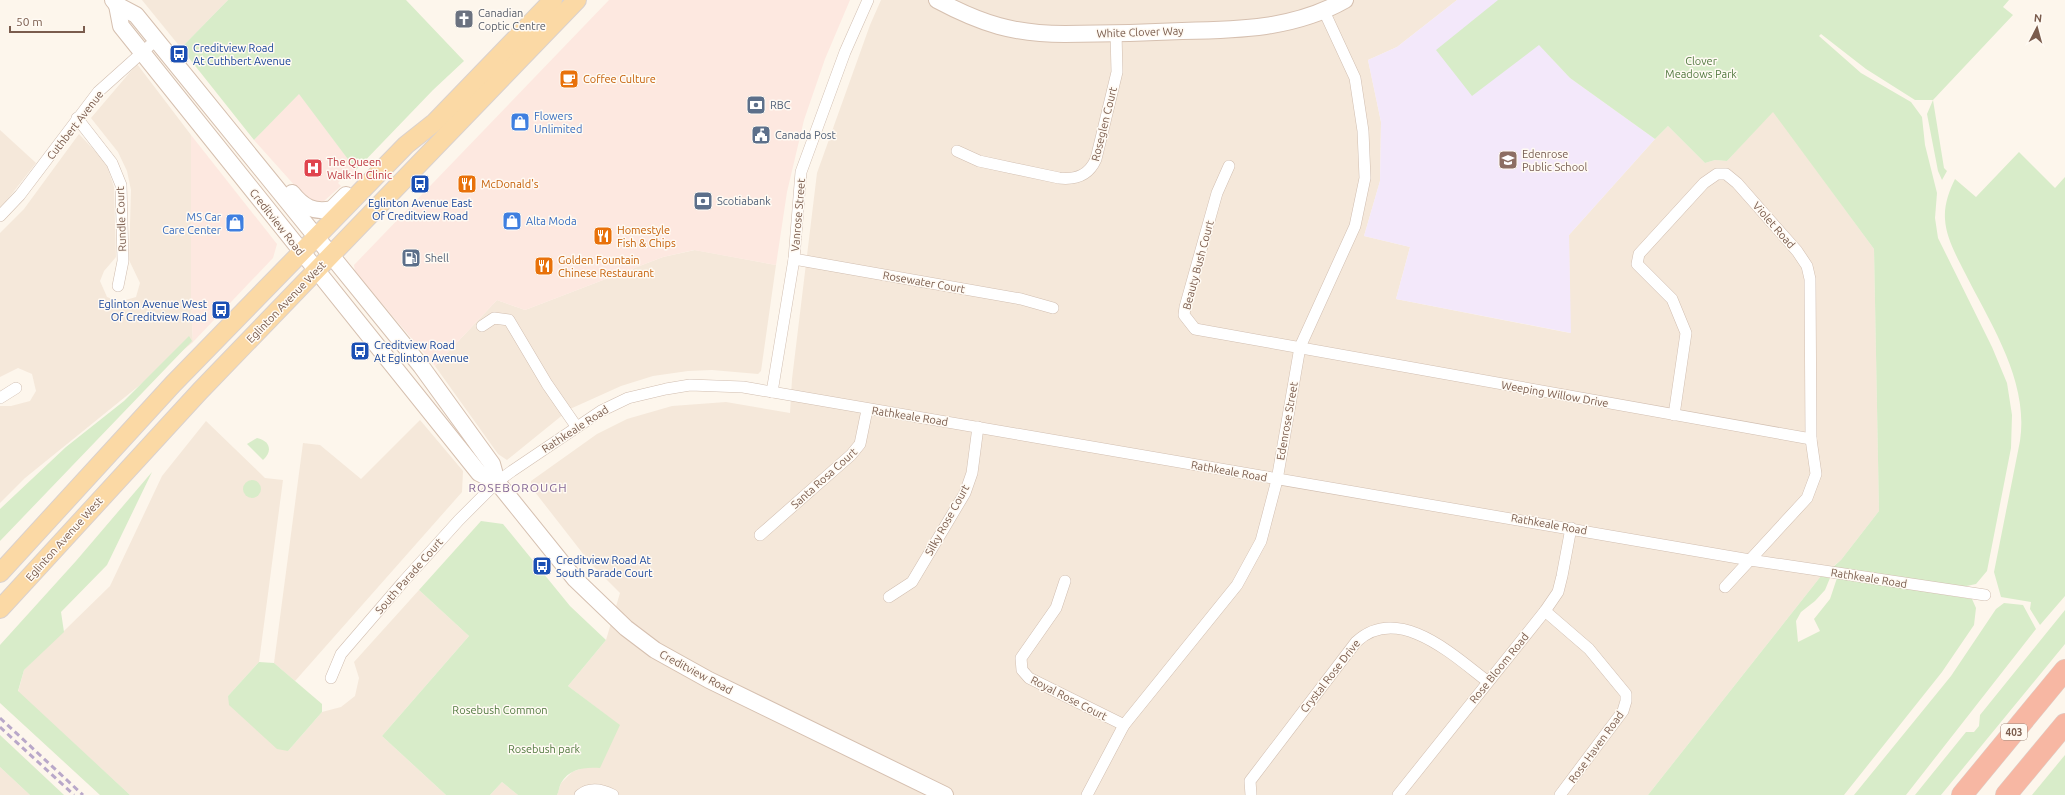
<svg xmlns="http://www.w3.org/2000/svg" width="2065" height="795" font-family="Ubuntu,sans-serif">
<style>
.residential{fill:#f5e8da}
.commercial{fill:#fde8e0}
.education{fill:#f3e8fa}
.green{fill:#d8ecc9}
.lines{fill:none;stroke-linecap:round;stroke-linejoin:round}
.street-casing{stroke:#d1beb0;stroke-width:12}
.secondary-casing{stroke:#d6c0b0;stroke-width:18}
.primary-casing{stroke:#dad1cd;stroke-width:20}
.highway-casing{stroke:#dad1cd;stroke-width:22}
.street{stroke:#fff;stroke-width:11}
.secondary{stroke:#fff;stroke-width:16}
.primary{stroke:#fbd9a5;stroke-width:18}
.highway{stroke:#f7b7a3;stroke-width:21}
.rail{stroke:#b9a8c9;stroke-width:3;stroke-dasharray:6 4;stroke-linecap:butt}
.labels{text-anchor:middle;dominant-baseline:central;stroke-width:3;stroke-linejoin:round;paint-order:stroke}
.shield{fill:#fffaf3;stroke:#a28b7f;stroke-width:1}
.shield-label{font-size:10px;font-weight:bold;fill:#7a5c4d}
.worship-label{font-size:11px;fill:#5b616d;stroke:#fffaf3;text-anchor:start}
.street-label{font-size:11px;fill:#7a5c4d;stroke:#fffaf3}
.transit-label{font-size:11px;fill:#164399;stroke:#fffaf3;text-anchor:start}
.park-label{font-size:11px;fill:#537a41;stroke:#fffaf3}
.food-label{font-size:11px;fill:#c56008;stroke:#fffaf3;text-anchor:start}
.service-label{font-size:11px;fill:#4e5e75;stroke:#fffaf3;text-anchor:start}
.shop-label{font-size:11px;fill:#366cbe;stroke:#fffaf3;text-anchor:start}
.education-label{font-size:11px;fill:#785e54;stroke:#fffaf3;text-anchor:start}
.health-label{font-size:11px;fill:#be3a42;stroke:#fffaf3;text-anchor:start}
.neighbourhood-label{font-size:12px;letter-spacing:1px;fill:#846695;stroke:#fffaf3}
</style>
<rect width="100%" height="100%" fill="#fdf6ec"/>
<g class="residential">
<path d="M 142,0 L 228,0 L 181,48 Z"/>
<path d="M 881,0 L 1457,0 L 1397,47 L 1368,60 L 1381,122 L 1380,181 L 1364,236 L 1410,247 L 1396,299 L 1570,333 L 1569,235 L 1655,139 L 1668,126 L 1705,163 L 1715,160 L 1727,161 L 1773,111 L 1874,249 L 1879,511 L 1841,560 L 1821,576 L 1648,795 L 557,795 L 561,783 L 572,772 L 585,767 L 619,725 L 568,686 L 606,640 L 620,593 L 591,564 L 531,487 L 531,481 L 597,434 L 627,419 L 672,406 L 726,402 L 790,413 L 792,379 L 817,173 L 870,25 Z"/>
<path d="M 137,64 L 191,135 L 191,306 L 193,342 L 25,478 L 0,503 L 0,406 L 11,406 L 30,401 L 36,391 L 32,374 L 18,368 L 0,377 L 0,233 L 24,209 L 79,134 L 106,163 L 114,187 L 116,257 L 104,271 L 100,281 L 107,297 L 119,302 L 136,297 L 140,283 L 129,260 L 131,190 L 127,171 L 118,152 L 91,118 Z"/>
<path d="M 0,130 L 36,163 L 0,209 Z"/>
<path d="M 695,250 L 776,265 L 761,371 L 758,374 L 712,370 L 688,371 L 653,376 L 621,386 L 570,409 L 507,460 L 498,454 L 435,366 L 497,300 L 525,310 L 663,257 Z"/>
<path d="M 420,420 L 463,471 L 462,492 L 295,681 L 274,663 L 303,443 L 320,445 L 361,479 Z"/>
<path d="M 206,421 L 265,478 L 283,480 L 259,662 L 228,696 L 288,751 L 322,712 L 341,707 L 355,696 L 359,678 L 354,662 L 419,590 L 469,636 L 382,736 L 446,795 L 130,795 L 18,692 L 24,670 L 110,586 L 162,476 Z"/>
<path d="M 0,767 L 30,795 L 0,795 Z"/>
<path d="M 502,782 L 518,795 L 490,795 Z"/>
</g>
<g class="commercial">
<path d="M 609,0 L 850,0 L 825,59 L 804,120 L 787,192 L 776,265 L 694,250 L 663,257 L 525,310 L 497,300 L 435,366 L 355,272 L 354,265 Z"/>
<path d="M 299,93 L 356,170 L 351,176 L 347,173 L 338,183 L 341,186 L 324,201 L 313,201 L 305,197 L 254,140 Z"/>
<path d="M 191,135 L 277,244 L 273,258 L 193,342 L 191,306 Z"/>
</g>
<path class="education" d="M 1457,0 L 1498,0 L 1570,78 L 1655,139 L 1569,235 L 1571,333 L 1396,299 L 1410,247 L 1364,236 L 1380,181 L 1381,122 L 1368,60 L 1397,47 Z"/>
<g class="green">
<path d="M 228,0 L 406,0 L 464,61 L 433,90 L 356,170 L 299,94 L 254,140 L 181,48 Z"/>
<path d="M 1498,0 L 2009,0 L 2003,7 L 2013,15 L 1933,100 L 1944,168 L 1947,171 L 1942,180 L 1938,171 L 1927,114 L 1933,100 L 1915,100 L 1866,69 L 1821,34 L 1819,36 L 1861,73 L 1911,102 L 1922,117 L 1925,145 L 1937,193 L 1935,218 L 1938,238 L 1992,347 L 2007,383 L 2012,415 L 2011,448 L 1987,571 L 1976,584 L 1957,588 L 1833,567 L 1841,560 L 1879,511 L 1874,249 L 1773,112 L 1727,161 L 1715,160 L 1705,163 L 1668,126 L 1655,139 L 1570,78 L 1539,45 L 1472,96 L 1436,50 Z"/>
<path d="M 2019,152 L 2055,188 L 2065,177 L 2065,596 L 2040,625 L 2030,609 L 2031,602 L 2001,597 L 1994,572 L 2020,441 C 2029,381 1991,325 1965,273 C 1957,257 1946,238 1945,219 C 1944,205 1949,191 1955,179 L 1976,197 Z"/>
<path d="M 189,336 L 192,341 L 0,541 L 0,509 L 66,447 L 124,401 Z"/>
<path d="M 257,438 C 270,441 273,451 263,460 L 247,444 Z"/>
<path d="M 152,472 L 107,565 L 61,612 L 64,632 L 24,670 L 18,691 L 130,795 L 100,795 L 0,703 L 0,645 L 76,561 Z"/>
<circle cx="252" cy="489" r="9"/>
<path d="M 481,521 L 503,524 L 570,606 L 606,640 L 568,686 L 620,725 L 600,768 C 585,767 570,768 561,783 C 559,787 559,791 557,795 L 518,795 L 502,782 L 490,795 L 446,795 L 382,736 L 469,636 L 419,590 Z"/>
<path d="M 1821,576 L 1830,578 L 1825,590 L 1815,601 L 1801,612 L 1796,621 L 1798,642 L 1820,631 L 1814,619 L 1830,599 L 1837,578 L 1972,599 L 1976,608 L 1974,625 L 1942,672 L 1844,795 L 1648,795 Z"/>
<path d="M 2004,603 L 2023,605 L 2036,629 L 1906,795 L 1854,795 L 1951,676 L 1996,609 Z"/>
<path d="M 2065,610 L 2065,644 L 1941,795 L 1915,795 L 1966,732 L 1974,732 L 1979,726 L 1980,715 Z"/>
<path d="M 259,662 L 274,663 L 322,704 L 322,712 L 288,751 L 277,749 L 229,705 L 228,696 Z"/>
<path d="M 0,735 L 64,795 L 30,795 L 0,767 Z"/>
<path d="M 2065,755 L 2065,795 L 2032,795 Z"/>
</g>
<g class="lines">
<g class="street-casing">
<g id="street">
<path d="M 77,118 L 112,163 L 121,185 L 123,261 L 118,286"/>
<path d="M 957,151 L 979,161 L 1059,178 C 1077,180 1089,175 1096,159 L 1117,72 L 1116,33"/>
<path d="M 1229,166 L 1217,193 L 1185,307 L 1184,315 L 1195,329 L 1811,439"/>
<path d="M 0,216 L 20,195 L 98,92 L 156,40"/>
<path d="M 794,259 L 1021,299 L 1053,308"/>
<path d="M 482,326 L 494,318 L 509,320 L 547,384 L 576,426"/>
<path d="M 772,392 L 794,259 L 801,172 L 845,52 L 868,0"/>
<path d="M 0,398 L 16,388"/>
<path d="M 1674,415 L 1686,333 L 1672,299 L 1637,264 L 1639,254 L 1704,183 L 1717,174 L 1726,174 L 1737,183 L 1797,251 L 1807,266 L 1810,279 L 1811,439 L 1816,474 L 1807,498 L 1725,587"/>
<path d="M 760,535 L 851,455 L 860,444 L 867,410"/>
<path d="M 1065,581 L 1056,608 L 1021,658 L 1022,670 L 1029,678 L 1124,725"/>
<path d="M 889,597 L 912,582 L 965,493 L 972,473 L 978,427"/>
<path d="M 1545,611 L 1589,649 L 1626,694 L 1626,701 L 1623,711 L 1560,795"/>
<path d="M 331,678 L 341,654 L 403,582 L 459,520 L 497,482 L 512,471 L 601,411 L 628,398 L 666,389 L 690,385 L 743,387 L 1750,560 L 1985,595"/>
<path d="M 580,795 C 590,787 603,790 613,795"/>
<path d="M 1087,795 L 1124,725 L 1237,585 L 1261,541 L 1277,480 L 1300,347 L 1355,226 L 1365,178 L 1363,131 L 1355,78 L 1324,11"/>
<path d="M 1251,795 L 1250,781 L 1356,642 C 1398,603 1453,655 1487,681"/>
<path d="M 1398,795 L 1545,611 L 1558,592 L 1562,576 L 1571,528"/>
</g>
</g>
<g class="secondary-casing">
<g id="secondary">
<path d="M 113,0 L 117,5 L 136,15 L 421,366 L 492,464 L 497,482 L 575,579 L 626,628 L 655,650 L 709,680 L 945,795"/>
<path d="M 937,0 C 982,24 1014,34 1065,34 C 1104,34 1143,33 1182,31 C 1238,30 1294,29 1345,0"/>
<path d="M 117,5 L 121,26 L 479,473 L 497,482"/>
<path d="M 292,193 C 303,207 314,213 332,209 L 346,195"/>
</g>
</g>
<g class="primary-casing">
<g id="primary">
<path d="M 0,573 L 173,384 L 406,145 L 435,122 L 553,0"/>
<path d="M 0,609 L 200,391 L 577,0"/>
</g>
</g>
<g class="highway-casing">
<g id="highway">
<path d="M 1962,795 L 2065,670"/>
<path d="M 2006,795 L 2065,724"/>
</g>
</g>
<use href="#street" class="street"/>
<use href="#secondary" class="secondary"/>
<use href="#primary" class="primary"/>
<use href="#highway" class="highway"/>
<g class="rail">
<path d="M 0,718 L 83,795"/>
<path d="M 0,727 L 74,795"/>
</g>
</g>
<defs>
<g id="church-square" transform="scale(1)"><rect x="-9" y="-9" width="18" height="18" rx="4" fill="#6b7280" stroke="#fffaf3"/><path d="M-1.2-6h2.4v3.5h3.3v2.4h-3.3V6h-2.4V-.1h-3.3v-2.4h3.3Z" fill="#fff"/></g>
<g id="bus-square" transform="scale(1)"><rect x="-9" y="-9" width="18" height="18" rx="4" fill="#1a4fb4" stroke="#fffaf3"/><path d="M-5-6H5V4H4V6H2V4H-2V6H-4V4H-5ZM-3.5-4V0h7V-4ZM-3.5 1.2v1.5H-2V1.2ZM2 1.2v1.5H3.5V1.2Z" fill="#fff"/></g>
<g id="cafe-square" transform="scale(1)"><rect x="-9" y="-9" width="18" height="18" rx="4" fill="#e8710a" stroke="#fffaf3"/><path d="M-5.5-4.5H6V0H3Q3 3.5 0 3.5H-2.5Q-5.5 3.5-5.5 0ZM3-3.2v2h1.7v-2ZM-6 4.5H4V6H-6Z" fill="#fff"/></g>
<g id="bank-square" transform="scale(1)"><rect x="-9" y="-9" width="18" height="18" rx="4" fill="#5c6f8a" stroke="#fffaf3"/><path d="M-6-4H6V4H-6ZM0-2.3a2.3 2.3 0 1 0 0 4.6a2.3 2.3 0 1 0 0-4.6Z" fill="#fff"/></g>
<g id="shop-square" transform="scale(1)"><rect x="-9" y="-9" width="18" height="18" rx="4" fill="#3f7fe0" stroke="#fffaf3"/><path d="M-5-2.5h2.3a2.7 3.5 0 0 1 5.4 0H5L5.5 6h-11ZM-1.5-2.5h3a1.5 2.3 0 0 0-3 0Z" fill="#fff"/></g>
<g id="civic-square" transform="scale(1)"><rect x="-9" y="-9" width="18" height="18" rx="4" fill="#5c6f8a" stroke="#fffaf3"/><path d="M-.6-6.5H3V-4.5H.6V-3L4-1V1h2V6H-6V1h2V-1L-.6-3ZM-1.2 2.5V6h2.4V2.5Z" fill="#fff"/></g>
<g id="school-square" transform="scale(1)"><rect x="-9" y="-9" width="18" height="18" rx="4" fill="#8d6e63" stroke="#fffaf3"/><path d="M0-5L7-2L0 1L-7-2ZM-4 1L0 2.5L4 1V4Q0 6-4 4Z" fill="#fff"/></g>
<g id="hospital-square" transform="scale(1)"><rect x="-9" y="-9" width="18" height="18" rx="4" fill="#e0444e" stroke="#fffaf3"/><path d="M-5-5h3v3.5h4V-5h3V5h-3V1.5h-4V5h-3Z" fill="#fff"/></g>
<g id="restaurant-square" transform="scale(1)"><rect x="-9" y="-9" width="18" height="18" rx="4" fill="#e8710a" stroke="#fffaf3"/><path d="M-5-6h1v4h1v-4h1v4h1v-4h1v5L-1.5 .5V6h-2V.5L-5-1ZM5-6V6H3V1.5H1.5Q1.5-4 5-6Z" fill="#fff"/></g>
<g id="fuel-square" transform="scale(1)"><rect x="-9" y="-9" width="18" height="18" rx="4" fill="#5c6f8a" stroke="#fffaf3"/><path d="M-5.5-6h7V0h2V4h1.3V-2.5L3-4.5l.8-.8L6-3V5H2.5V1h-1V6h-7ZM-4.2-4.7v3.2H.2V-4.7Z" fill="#fff"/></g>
</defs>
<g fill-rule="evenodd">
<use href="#church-square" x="464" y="19"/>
<use href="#bus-square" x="179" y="54"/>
<use href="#cafe-square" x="569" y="79"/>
<use href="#bank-square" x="756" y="105"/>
<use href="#shop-square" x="520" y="122"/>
<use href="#civic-square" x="761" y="135"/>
<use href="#school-square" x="1508" y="160"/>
<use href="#hospital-square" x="313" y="168"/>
<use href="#bus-square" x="420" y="184"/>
<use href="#restaurant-square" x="467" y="184"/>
<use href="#bank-square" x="703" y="201"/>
<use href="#shop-square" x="512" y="221"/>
<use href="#shop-square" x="235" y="223"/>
<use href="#restaurant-square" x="603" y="236"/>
<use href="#fuel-square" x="411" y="258"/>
<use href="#restaurant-square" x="544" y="266"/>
<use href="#bus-square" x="221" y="310"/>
<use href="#bus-square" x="360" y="351"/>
<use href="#bus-square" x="542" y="566"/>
</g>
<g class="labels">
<rect class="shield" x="2001" y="724" width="26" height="16" rx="3"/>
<g class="shield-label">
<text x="2014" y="732">403</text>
</g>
<g class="worship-label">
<text x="478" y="13">Canadian<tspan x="478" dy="13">Coptic Centre</tspan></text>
</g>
<g class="street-label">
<text transform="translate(1140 32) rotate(-2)">White Clover Way</text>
<text transform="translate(1104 124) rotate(-76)">Roseglen Court</text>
<text transform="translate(75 125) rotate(-52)">Cuthbert Avenue</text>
<text transform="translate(798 215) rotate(-85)">Vanrose Street</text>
<text transform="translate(121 219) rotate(-92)">Rundle Court</text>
<text transform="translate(277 222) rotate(52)">Creditview Road</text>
<text transform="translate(1774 225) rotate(49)">Violet Road</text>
<text transform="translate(1198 265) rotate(-75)">Beauty Bush Court</text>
<text transform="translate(924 282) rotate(10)">Rosewater Court</text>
<text transform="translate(286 302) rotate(-46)">Eglinton Avenue West</text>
<text transform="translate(1555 394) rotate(10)">Weeping Willow Drive</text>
<text transform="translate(910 416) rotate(9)">Rathkeale Road</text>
<text transform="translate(1287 421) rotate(-80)">Edenrose Street</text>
<text transform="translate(575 429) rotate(-33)">Rathkeale Road</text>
<text transform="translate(1229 471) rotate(10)">Rathkeale Road</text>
<text transform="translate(824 478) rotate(-42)">Santa Rosa Court</text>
<text transform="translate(947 520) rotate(-61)">Silky Rose Court</text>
<text transform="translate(1549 524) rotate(10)">Rathkeale Road</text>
<text transform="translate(64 539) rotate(-48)">Eglinton Avenue West</text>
<text transform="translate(409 576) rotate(-49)">South Parade Court</text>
<text transform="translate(1869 578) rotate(9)">Rathkeale Road</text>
<text transform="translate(1499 668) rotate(-51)">Rose Bloom Road</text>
<text transform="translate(696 672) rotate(28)">Creditview Road</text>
<text transform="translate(1330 676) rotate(-52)">Crystal Rose Drive</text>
<text transform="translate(1069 698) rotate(27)">Royal Rose Court</text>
<text transform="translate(1596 747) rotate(-54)">Rose Haven Road</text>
</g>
<g class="transit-label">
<text x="193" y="48">Creditview Road<tspan x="193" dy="13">At Cuthbert Avenue</tspan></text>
<text x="420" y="203" text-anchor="middle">Eglinton Avenue East<tspan x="420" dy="13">Of Creditview Road</tspan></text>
<text x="207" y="304" text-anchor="end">Eglinton Avenue West<tspan x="207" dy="13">Of Creditview Road</tspan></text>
<text x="374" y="345">Creditview Road<tspan x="374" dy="13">At Eglinton Avenue</tspan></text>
<text x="556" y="560">Creditview Road At<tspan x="556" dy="13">South Parade Court</tspan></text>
</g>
<g class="park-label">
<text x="1701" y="61">Clover<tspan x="1701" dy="13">Meadows Park</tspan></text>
<text x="500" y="710">Rosebush Common</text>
<text x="544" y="749">Rosebush park</text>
</g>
<g class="food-label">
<text x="583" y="79">Coffee Culture</text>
<text x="481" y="184">McDonald's</text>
<text x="617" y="230">Homestyle<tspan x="617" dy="13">Fish &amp; Chips</tspan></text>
<text x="558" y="260">Golden Fountain<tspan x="558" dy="13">Chinese Restaurant</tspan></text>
</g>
<g class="service-label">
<text x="770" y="105">RBC</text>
<text x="775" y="135">Canada Post</text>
<text x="717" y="201">Scotiabank</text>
<text x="425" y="258">Shell</text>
</g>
<g class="shop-label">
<text x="534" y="116">Flowers<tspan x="534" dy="13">Unlimited</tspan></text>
<text x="221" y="217" text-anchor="end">MS Car<tspan x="221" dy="13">Care Center</tspan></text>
<text x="526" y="221">Alta Moda</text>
</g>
<g class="education-label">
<text x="1522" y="154">Edenrose<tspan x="1522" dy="13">Public School</tspan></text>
</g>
<g class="health-label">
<text x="327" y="162">The Queen<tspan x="327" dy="13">Walk-In Clinic</tspan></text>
</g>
<g class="neighbourhood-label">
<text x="518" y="487">ROSEBOROUGH</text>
</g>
</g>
<g transform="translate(2037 28) rotate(6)" stroke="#fffaf3" stroke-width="3" paint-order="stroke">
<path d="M0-3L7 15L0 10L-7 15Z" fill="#7a5c4d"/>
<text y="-6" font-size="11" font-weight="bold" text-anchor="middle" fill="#7a5c4d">N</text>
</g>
<path d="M10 26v6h74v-6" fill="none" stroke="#7a5c4d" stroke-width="2"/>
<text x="16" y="26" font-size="12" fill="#7a5c4d" stroke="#fffaf3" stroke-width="3" paint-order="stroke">50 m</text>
</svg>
